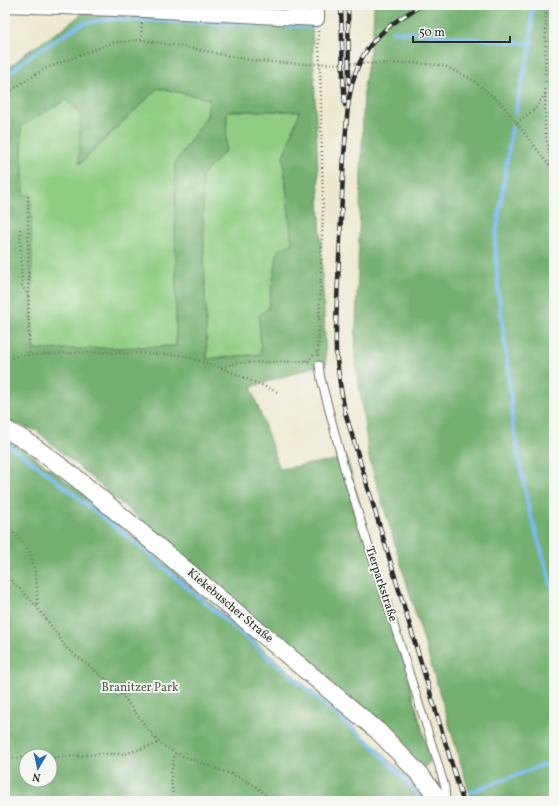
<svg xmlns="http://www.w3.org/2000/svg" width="559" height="806" font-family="Vollkorn,serif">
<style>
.green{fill:#90cd83;stroke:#5e7c57}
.forest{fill:#74b071;stroke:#506e4e;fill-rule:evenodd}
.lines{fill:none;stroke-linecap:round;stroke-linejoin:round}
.stream{stroke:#7abbef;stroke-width:4}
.service-casing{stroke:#6f6d64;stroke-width:9}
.minor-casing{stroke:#6f6d64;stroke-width:16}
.tertiary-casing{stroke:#6f6d64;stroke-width:19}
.path{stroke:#6f6d64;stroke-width:2.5;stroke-dasharray:1 3;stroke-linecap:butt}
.service{stroke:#fff;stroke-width:7}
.minor{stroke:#fff;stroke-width:14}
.tertiary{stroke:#fff;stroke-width:17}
.rail-casing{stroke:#2b2b2b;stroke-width:4.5}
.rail{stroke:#f6f6f2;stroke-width:3;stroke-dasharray:9;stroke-linecap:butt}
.labels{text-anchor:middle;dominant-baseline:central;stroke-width:4;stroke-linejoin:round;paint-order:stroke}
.street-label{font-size:12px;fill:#2b2b2b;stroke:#f6f6f2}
.park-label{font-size:12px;fill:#495c45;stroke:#f6f6f2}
</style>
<rect width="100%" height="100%" fill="#f6f6f2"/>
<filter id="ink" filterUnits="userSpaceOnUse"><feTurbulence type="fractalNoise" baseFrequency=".025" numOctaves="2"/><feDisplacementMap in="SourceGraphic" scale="8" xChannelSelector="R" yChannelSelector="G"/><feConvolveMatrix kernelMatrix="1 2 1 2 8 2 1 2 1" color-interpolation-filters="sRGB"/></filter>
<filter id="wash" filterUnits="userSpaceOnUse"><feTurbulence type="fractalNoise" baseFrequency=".012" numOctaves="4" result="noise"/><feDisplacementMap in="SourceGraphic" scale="16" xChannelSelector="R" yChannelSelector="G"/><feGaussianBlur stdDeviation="0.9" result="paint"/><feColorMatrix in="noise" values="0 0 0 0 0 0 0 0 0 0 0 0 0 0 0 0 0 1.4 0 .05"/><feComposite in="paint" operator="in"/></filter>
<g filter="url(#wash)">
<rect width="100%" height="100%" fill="#ede8cf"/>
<g class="green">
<path d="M 158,88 L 209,99 L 207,116 L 175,163 L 176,346 L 33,350 L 31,196 L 24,195 L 21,126 L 66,100 L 80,112 L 80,164 Z"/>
<path d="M 227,111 L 300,111 L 283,157 L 292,244 L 278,251 L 268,309 L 259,315 L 261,354 L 207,359 L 202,176 L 226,150 Z"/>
</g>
<g class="forest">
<path d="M 374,5 L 554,5 L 554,801 L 472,801 L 369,458 L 355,356 L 364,87 L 373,31 Z"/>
<path d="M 83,13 L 312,24 L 326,363 L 251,387 L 280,469 L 347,458 L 431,761 L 424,768 L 393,736 L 37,431 L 5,420 L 5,72 L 26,53 L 62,29 ZM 158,88 L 209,99 L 207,116 L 175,163 L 176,346 L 33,350 L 31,195 L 24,195 L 21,126 L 66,100 L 80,112 L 79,164 ZM 227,111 L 300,111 L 283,157 L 292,244 L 278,250 L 268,309 L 259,315 L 261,354 L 207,359 L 202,176 L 226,150 Z"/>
<path d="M 5,440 L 25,450 L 82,493 L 135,538 L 374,745 L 414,784 L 425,801 L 5,801 ZM 26,756 L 50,756 L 50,780 L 26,780 Z"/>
</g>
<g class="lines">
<g class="stream">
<path d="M 392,31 L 531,44"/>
<path d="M 5,77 L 29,57 L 83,23 L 110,19 L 315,27"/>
<path d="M 515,113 L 531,44 L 532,5"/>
<path d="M 512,128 L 495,242 L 499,299 L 508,368 L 513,425 L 528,506 L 554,593"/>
<path d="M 5,444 L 25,456 L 133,541 L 373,746 L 412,787 L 421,801"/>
<path d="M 471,792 L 554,761"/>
</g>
</g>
</g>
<g filter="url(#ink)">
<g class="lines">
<g class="service-casing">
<path id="service" d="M 319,365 L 321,379 L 344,468 L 437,760 L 445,787 L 446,801"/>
</g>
<g class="minor-casing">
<path id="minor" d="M 5,5 L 143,10 L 317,19 L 317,5"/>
</g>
<g class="tertiary-casing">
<path id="tertiary" d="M 5,429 L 28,442 L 75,477 L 378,731 L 422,777 L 440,801"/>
</g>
<g class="path">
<path d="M 546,5 L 545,130 L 554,181"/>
<path d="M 318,31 L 320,64 L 323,207 L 318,356"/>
<path d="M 141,40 L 142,23"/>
<path d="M 5,94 L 44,69 L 111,43 L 141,40 L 186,47 L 254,61 L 305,64 L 416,63 L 445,66 L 473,80 L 501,103 L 550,166"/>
<path d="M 517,123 L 535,109 L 545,94"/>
<path d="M 28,196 L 29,355"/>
<path d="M 20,229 L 22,285 L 28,296"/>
<path d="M 307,361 L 318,351"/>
<path d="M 5,362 L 17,356 L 29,355 L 92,352 L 182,355 L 221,368 L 236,363 L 307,361 L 311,362"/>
<path d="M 221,368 L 280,393"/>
<path d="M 5,525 C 14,534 27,544 31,556 C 36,570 38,593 37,607"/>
<path d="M 5,575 L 18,587 L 37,607 L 58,635 L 66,648 L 115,686 L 159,743 L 175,753 L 231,774 L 247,781 L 258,788 L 273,801"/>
<path d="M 5,758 L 26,758"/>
<path d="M 50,758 L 101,754 L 125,754 L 159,743"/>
<path d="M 173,801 L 171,774 L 175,753"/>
</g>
<use href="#service" class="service"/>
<use href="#minor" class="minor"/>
<use href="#tertiary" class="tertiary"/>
<g class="rail-casing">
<g id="rail">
<path d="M 341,5 L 343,76 L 345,105"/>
<path d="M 348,5 L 349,83"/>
<path d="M 422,5 C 396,20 372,35 359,64 C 346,92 347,125 344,156 C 342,190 341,224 339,258 C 338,289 335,321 336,352 C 338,372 341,392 345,412 L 463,801"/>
</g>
</g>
<use href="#rail" class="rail"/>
</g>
</g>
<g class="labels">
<g class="street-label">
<text transform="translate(381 584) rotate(72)">Tierparkstraße</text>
<text transform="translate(230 606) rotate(40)">Kiekebuscher Straße</text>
</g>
<g class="park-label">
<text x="140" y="688">Branitzer Park</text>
</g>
</g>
<rect width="559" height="806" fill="none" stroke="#f6f6f2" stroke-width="20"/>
<g transform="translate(38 768) rotate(189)"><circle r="19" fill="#f6f6f2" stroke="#a5a5a2"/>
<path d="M0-3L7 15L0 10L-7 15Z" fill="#1f6fb2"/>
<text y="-6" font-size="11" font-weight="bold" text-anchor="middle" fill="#2b2b2b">N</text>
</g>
<path d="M413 36v6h97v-6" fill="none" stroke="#2b2b2b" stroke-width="2"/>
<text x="419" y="36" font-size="12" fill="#2b2b2b" stroke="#f6f6f2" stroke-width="3" paint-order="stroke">50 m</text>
</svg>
